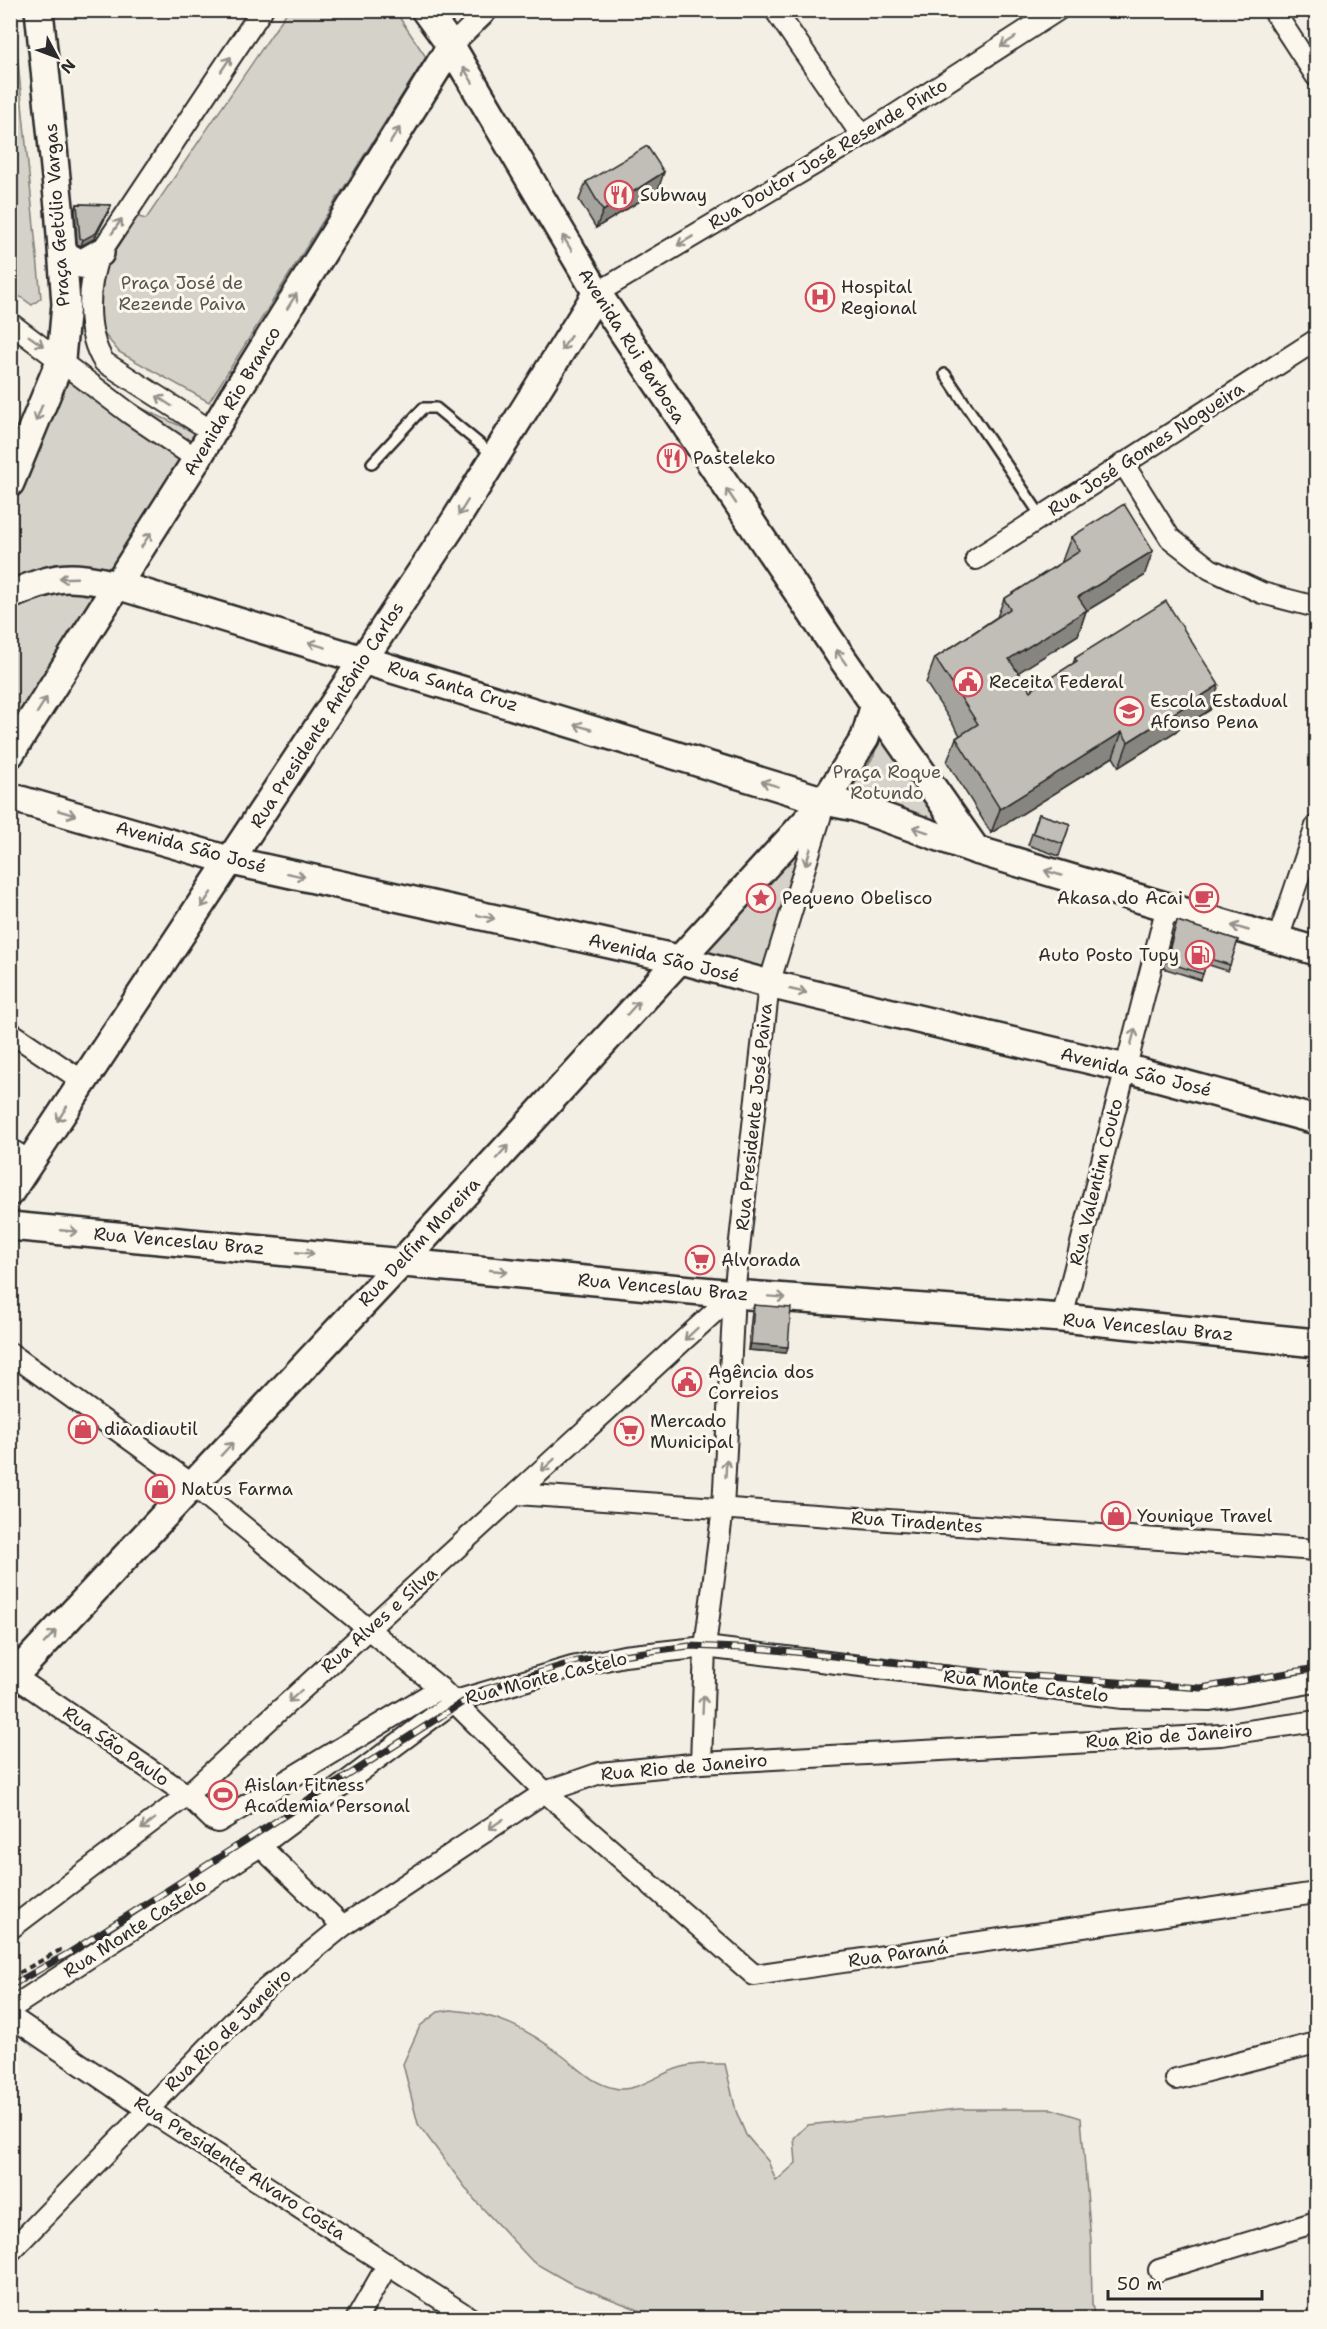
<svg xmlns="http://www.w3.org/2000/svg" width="1327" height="2329" font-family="'Shantell Sans',sans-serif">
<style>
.green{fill:#d5d2c9;stroke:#807e7a;stroke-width:1.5}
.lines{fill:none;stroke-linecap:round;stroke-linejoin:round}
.service-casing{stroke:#2b2b2b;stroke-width:14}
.minor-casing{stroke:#2b2b2b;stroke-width:24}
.secondary-casing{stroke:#2b2b2b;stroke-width:32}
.path{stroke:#2b2b2b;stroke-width:4;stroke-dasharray:6 4.5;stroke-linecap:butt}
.service{stroke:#fbf7ec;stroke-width:9}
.minor{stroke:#fbf7ec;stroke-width:20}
.secondary{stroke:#fbf7ec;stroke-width:27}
.rail-casing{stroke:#2b2b2b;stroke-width:7}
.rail{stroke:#fbf7ec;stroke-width:4.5;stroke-dasharray:14;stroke-linecap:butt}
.wall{fill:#a5a39d;stroke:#2b2b2b;stroke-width:1.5}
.shaded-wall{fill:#86857f;stroke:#2b2b2b;stroke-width:1.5}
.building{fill:#c0beb6;stroke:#2b2b2b;stroke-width:1.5}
.oneway{stroke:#93918c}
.labels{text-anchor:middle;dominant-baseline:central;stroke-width:6;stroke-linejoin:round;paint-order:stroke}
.street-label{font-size:18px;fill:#2b2b2b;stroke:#fbf7ec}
.poi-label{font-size:18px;fill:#2b2b2b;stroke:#fbf7ec;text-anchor:start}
.park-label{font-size:18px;fill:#565552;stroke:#fbf7ec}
</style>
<rect width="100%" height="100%" fill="#f3efe4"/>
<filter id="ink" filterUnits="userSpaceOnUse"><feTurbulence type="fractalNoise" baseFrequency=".0167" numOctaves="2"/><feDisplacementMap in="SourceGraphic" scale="12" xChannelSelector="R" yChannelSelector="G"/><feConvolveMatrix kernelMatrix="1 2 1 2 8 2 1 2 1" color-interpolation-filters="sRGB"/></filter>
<g filter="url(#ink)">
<g class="green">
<path d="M 13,11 L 41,298 L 32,305 L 11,290 L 10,11 Z"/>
<path d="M 285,11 L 395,11 L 426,57 L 209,402 L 119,352 L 101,330 L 99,301 L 105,263 L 131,215 L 146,219 L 287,12 Z"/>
<path d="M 67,358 L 113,395 L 198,434 L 11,736 L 11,496 Z"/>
<path d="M 880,724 L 956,834 L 847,795 L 874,756 Z"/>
<path d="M 819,814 L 768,967 L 688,953 Z"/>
<path d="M 451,2010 C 494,2013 526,2028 560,2054 C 578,2067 591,2083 614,2088 C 634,2094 660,2073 679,2068 C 694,2063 709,2064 725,2064 L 736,2111 L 746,2135 L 768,2161 L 776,2181 L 796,2163 L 794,2138 L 807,2125 L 958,2109 L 1052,2109 L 1081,2118 L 1091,2241 L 1092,2305 L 1095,2318 L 659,2318 L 570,2283 L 533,2262 L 473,2198 L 418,2124 L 403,2064 L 420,2026 L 438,2012 Z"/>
</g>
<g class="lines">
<g class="service-casing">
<g id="service">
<path d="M 945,374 L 1041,516"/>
<path d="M 372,463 L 423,408 L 436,408 L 493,455"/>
</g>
</g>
<g class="minor-casing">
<g id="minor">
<path d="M 775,10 L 862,136"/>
<path d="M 1273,10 L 1316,76"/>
<path d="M 451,46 L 488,10"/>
<path d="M 597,293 L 862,136 L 1058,10"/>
<path d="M 10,323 L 129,413 L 197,459"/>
<path d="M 213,432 L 104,362 C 85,333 87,284 100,253 L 262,10"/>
<path d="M 1123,463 L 1170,538 L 1210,569 L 1262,593 L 1316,607"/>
<path d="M 976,559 L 1316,340"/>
<path d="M 1278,939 L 1316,826"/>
<path d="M 10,1032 L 84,1082"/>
<path d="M 10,1149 L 31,1162"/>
<path d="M 1062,1318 L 1167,906"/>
<path d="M 10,1353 L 193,1485 L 440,1688 L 545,1792 L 754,1975 L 1316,1893"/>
<path d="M 517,1494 L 1316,1550"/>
<path d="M 10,1673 L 187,1795 L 213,1820 L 218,1822 L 440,1688"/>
<path d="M 701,1763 L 705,1647 L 723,1508 L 734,1294 L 769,984 L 824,805"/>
<path d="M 260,1846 L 343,1926"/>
<path d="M 10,1929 L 187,1795 L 734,1294"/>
<path d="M 10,2009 L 260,1846 L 455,1701 L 572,1667 L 624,1656 L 705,1647 L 1123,1698 L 1210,1700 L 1316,1682"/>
<path d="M 10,2016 L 148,2110 L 470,2318"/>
<path d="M 1176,2079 L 1316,2043"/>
<path d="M 10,2252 L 262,1992 L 343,1926 L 545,1792 L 600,1773 L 701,1763 L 1221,1735 L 1316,1721"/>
<path d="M 1159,2270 L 1316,2222"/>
<path d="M 357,2318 L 388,2264"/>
</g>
</g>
<g class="secondary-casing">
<g id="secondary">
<path d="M 425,10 L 451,46 L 597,293 L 842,658 L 976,850"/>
<path d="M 63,254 L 81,264 L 100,253"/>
<path d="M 10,483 L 61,359 L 66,304 L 59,207 L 39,10"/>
<path d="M 10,595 C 58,575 67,574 117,585 L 825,801 L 855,807 L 976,850 L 1316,951"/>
<path d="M 10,754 L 197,459 L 233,397 L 451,46"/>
<path d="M 10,797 L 232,861 L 678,959 L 769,984 L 1125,1068 L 1316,1120"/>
<path d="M 10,1192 L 455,521 L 597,293"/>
<path d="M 10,1226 L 734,1294 L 1062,1318 L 1316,1343"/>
<path d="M 10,1680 L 402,1262 L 825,801 L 865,738 L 875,704"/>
</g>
</g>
<path class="path" d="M 10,1978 L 62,1949"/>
<use href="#service" class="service"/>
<use href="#minor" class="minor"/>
<use href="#secondary" class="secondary"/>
<g class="rail-casing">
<path id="rail" d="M 10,1986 L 69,1953 L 482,1690 L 577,1661 L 689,1646 L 765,1649 L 1005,1674 L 1201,1688 L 1316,1668"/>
</g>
<use href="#rail" class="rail"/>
</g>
<g class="wall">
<path d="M 586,182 L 658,190 L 596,228 L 579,200 Z"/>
<path d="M 77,204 L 111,205 L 109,211 L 94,239 L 81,246 L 77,244 L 75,210 Z"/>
<path d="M 1071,537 L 1144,576 L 1086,611 L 1078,635 L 1018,672 L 1030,691 L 1073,664 L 1075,658 L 1210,710 L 1119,767 L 1113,757 L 991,833 L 947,762 L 956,738 L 960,735 L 926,683 L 935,658 L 997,617 L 1004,599 L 1062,562 L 1062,561 Z"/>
<path d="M 1039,814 L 1070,824 L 1059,856 L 1028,845 Z"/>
<path d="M 1177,921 L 1238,940 L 1228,971 L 1206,964 L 1201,980 L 1163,968 Z"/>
<path d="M 754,1305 L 786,1353 L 748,1350 L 752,1311 Z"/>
</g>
<g class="shaded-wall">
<path d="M 664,172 L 658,190 L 596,228 L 603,211 Z"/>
<path d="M 111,205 L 109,211 L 94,239 L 81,246 L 83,240 Z"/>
<path d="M 1153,551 L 1144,576 L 1086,611 L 1078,635 L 1000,684 L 1009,659 L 1078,597 Z"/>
<path d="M 1219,685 L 1210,710 L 1119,767 L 1128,742 Z"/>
<path d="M 1122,732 L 1113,757 L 991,833 L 1000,809 Z"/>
<path d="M 751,1344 L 788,1347 L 786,1353 L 748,1350 Z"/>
</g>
<g class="building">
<path d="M 647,146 L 664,172 L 603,211 L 586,182 Z"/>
<path d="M 77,204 L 111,205 L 96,233 L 83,240 L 80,238 Z"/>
<path d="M 1124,504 L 1153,551 L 1078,597 L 1087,610 L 1009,659 L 1030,691 L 1077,661 L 1075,658 L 1166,601 L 1219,685 L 1128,742 L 1122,732 L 1000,809 L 956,738 L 978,724 L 935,658 L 1010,609 L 1004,599 L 1080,551 L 1071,537 Z"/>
<path d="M 1039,814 L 1070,824 L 1063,844 L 1033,833 Z"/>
<path d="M 1177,921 L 1238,940 L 1230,965 L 1207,958 L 1203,974 L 1166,962 Z"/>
<path d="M 754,1305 L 791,1308 L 788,1347 L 751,1344 Z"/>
</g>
<defs><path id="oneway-shaft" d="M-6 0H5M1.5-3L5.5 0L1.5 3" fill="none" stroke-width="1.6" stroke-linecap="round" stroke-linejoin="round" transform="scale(1.5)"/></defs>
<g class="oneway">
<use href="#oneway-shaft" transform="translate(1008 42) rotate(147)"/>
<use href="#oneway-shaft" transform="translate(226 64) rotate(-56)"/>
<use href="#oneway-shaft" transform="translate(468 75) rotate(-121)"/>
<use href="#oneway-shaft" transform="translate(395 135) rotate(-58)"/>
<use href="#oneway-shaft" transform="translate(117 226) rotate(-56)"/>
<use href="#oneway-shaft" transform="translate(685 241) rotate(149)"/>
<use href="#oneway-shaft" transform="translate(567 243) rotate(-121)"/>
<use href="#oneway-shaft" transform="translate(292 301) rotate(-58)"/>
<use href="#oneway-shaft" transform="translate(36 341) rotate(35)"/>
<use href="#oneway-shaft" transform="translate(566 343) rotate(122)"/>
<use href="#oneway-shaft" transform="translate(164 401) rotate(-147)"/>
<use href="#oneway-shaft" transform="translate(39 413) rotate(112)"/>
<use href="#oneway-shaft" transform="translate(731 496) rotate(-124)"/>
<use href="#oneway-shaft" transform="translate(463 508) rotate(122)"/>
<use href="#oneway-shaft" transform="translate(146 540) rotate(-57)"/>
<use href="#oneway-shaft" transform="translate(68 578) rotate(178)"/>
<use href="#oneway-shaft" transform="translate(317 645) rotate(-163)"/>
<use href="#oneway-shaft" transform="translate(841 657) rotate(-125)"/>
<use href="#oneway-shaft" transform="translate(42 705) rotate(-58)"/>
<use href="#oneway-shaft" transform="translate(583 727) rotate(-163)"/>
<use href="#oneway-shaft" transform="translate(770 784) rotate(-163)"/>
<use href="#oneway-shaft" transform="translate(67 813) rotate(16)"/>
<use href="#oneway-shaft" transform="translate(921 830) rotate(-161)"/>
<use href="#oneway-shaft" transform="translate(808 857) rotate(108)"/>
<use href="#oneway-shaft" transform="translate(1053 873) rotate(-164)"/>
<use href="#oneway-shaft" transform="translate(296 875) rotate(12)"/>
<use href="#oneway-shaft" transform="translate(206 900) rotate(124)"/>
<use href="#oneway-shaft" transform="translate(486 917) rotate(12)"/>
<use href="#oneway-shaft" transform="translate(1240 928) rotate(-164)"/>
<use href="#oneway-shaft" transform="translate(798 991) rotate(13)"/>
<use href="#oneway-shaft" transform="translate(633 1008) rotate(-48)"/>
<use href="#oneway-shaft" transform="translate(1133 1037) rotate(-75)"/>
<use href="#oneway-shaft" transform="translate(62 1114) rotate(123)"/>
<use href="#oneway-shaft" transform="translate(502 1152) rotate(-48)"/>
<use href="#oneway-shaft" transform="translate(69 1231) rotate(5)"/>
<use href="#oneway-shaft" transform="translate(305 1253) rotate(5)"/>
<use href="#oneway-shaft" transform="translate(499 1271) rotate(6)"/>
<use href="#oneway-shaft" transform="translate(777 1297) rotate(4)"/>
<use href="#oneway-shaft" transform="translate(691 1334) rotate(137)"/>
<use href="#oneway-shaft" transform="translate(227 1449) rotate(-47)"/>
<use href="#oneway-shaft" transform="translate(548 1465) rotate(137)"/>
<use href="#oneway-shaft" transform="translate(726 1468) rotate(-87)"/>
<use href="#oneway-shaft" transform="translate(50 1637) rotate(-47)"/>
<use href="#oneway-shaft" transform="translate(295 1696) rotate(138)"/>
<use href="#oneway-shaft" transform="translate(703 1704) rotate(-87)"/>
<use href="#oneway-shaft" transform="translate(148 1824) rotate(143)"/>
<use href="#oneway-shaft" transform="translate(496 1824) rotate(146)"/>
</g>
</g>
<defs>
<g id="restaurant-ring" transform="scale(1.5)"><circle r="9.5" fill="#fbf7ec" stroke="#d1495b" stroke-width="1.5"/><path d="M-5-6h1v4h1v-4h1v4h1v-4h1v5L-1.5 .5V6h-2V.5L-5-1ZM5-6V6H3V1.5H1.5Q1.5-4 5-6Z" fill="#d1495b"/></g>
<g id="hospital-ring" transform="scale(1.5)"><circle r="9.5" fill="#fbf7ec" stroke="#d1495b" stroke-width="1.5"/><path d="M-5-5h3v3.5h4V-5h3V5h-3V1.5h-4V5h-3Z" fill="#d1495b"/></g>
<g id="civic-ring" transform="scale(1.5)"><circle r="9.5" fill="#fbf7ec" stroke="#d1495b" stroke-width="1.5"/><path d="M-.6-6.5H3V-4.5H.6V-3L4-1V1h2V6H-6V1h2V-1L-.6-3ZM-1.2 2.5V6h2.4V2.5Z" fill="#d1495b"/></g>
<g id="school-ring" transform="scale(1.5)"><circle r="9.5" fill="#fbf7ec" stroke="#d1495b" stroke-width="1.5"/><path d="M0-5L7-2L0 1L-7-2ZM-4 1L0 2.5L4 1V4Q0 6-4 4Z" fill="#d1495b"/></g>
<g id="sight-ring" transform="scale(1.5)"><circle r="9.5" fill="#fbf7ec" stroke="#d1495b" stroke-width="1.5"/><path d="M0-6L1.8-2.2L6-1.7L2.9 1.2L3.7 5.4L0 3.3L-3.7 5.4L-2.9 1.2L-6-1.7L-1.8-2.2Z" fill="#d1495b"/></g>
<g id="cafe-ring" transform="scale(1.5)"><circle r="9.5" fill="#fbf7ec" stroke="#d1495b" stroke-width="1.5"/><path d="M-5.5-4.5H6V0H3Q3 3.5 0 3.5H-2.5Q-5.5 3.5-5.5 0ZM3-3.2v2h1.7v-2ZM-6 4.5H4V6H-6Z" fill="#d1495b"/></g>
<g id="fuel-ring" transform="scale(1.5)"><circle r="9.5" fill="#fbf7ec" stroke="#d1495b" stroke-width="1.5"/><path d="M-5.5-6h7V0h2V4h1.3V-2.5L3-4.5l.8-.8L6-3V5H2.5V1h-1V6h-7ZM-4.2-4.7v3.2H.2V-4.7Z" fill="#d1495b"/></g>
<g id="supermarket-ring" transform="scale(1.5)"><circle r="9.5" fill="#fbf7ec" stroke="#d1495b" stroke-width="1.5"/><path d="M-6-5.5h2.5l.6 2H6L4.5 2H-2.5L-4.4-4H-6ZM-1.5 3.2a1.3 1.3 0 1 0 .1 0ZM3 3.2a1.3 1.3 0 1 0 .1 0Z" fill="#d1495b"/></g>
<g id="shop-ring" transform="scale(1.5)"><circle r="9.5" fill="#fbf7ec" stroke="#d1495b" stroke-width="1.5"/><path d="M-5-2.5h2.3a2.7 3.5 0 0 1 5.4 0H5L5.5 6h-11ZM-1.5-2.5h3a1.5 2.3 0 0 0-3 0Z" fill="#d1495b"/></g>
<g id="stadium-ring" transform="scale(1.5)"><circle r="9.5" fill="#fbf7ec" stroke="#d1495b" stroke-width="1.5"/><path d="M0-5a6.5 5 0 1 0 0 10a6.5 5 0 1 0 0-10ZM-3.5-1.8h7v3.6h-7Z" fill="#d1495b"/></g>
</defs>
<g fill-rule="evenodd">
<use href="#restaurant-ring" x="619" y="195"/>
<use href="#hospital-ring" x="820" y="297"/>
<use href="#restaurant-ring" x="672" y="458"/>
<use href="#civic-ring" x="968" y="682"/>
<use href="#school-ring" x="1129" y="711"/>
<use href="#sight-ring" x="761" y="898"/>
<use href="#cafe-ring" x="1204" y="898"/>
<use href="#fuel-ring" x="1200" y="955"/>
<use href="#supermarket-ring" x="700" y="1260"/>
<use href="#civic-ring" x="687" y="1382"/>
<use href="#shop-ring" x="83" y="1429"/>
<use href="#supermarket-ring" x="629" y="1431"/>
<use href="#shop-ring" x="160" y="1489"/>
<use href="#shop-ring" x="1116" y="1516"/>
<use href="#stadium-ring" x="223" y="1795"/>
</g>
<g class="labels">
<g class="street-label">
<text transform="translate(828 154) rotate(-31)">Rua Doutor José Resende Pinto</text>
<text transform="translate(57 215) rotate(-94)">Praça Getúlio Vargas</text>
<text transform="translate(632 346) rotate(57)">Avenida Rui Barbosa</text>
<text transform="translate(232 401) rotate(-59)">Avenida Rio Branco</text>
<text transform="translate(1146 449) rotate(-33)">Rua José Gomes Nogueira</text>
<text transform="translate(453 686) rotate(17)">Rua Santa Cruz</text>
<text transform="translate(327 715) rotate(-57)">Rua Presidente Antônio Carlos</text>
<text transform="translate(191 847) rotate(15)">Avenida São José</text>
<text transform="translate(664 958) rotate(14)">Avenida São José</text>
<text transform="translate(1136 1072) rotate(14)">Avenida São José</text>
<text transform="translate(754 1117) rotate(-84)">Rua Presidente José Paiva</text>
<text transform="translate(1096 1182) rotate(-76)">Rua Valentim Couto</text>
<text transform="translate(179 1241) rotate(5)">Rua Venceslau Braz</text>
<text transform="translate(419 1242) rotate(-47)">Rua Delfim Moreira</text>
<text transform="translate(663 1287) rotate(5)">Rua Venceslau Braz</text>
<text transform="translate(1148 1327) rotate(5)">Rua Venceslau Braz</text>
<text transform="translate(917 1522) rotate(4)">Rua Tiradentes</text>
<text transform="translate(379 1620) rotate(-42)">Rua Alves e Silva</text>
<text transform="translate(546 1678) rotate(-14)">Rua Monte Castelo</text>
<text transform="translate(1026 1686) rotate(7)">Rua Monte Castelo</text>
<text transform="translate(1169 1736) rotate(-4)">Rua Rio de Janeiro</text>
<text transform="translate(116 1746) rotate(35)">Rua São Paulo</text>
<text transform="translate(684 1767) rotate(-5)">Rua Rio de Janeiro</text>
<text transform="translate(135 1928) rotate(-33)">Rua Monte Castelo</text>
<text transform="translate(898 1954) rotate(-8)">Rua Paraná</text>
<text transform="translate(228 2030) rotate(-44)">Rua Rio de Janeiro</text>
<text transform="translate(240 2168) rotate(33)">Rua Presidente Alvaro Costa</text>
</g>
<g class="poi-label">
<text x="640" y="195">Subway</text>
<text x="841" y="287">Hospital<tspan x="841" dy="21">Regional</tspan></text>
<text x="693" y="458">Pasteleko</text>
<text x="989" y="682">Receita Federal</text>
<text x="1150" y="701">Escola Estadual<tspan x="1150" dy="21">Afonso Pena</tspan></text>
<text x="782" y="898">Pequeno Obelisco</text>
<text x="1183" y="898" text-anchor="end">Akasa do Acai</text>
<text x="1179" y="955" text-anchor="end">Auto Posto Tupy</text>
<text x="721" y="1260">Alvorada</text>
<text x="708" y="1372">Agência dos<tspan x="708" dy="21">Correios</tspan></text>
<text x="650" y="1421">Mercado<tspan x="650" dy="21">Municipal</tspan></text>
<text x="104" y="1429">diaadiautil</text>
<text x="181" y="1489">Natus Farma</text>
<text x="1137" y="1516">Younique Travel</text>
<text x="244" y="1785">Aislan Fitness<tspan x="244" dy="21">Academia Personal</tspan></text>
</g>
<g class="park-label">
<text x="182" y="283">Praça José de<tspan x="182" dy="21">Rezende Paiva</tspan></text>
<text x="887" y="772">Praça Roque<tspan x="887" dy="21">Rotundo</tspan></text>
</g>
</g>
<rect width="1327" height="2329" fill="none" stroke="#fbf7ec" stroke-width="36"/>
<rect x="18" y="18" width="1291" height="2293" fill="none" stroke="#2b2b2b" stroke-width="2" filter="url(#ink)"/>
<g transform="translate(57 57) rotate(131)" stroke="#fbf7ec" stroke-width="4.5" paint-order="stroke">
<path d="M0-4.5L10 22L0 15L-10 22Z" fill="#2b2b2b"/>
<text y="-9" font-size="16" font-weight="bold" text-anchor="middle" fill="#2b2b2b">N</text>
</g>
<path d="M1108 2290v9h154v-9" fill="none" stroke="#2b2b2b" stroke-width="3"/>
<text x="1117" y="2290" font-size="18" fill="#2b2b2b" stroke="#fbf7ec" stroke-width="4.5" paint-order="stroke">50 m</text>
</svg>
